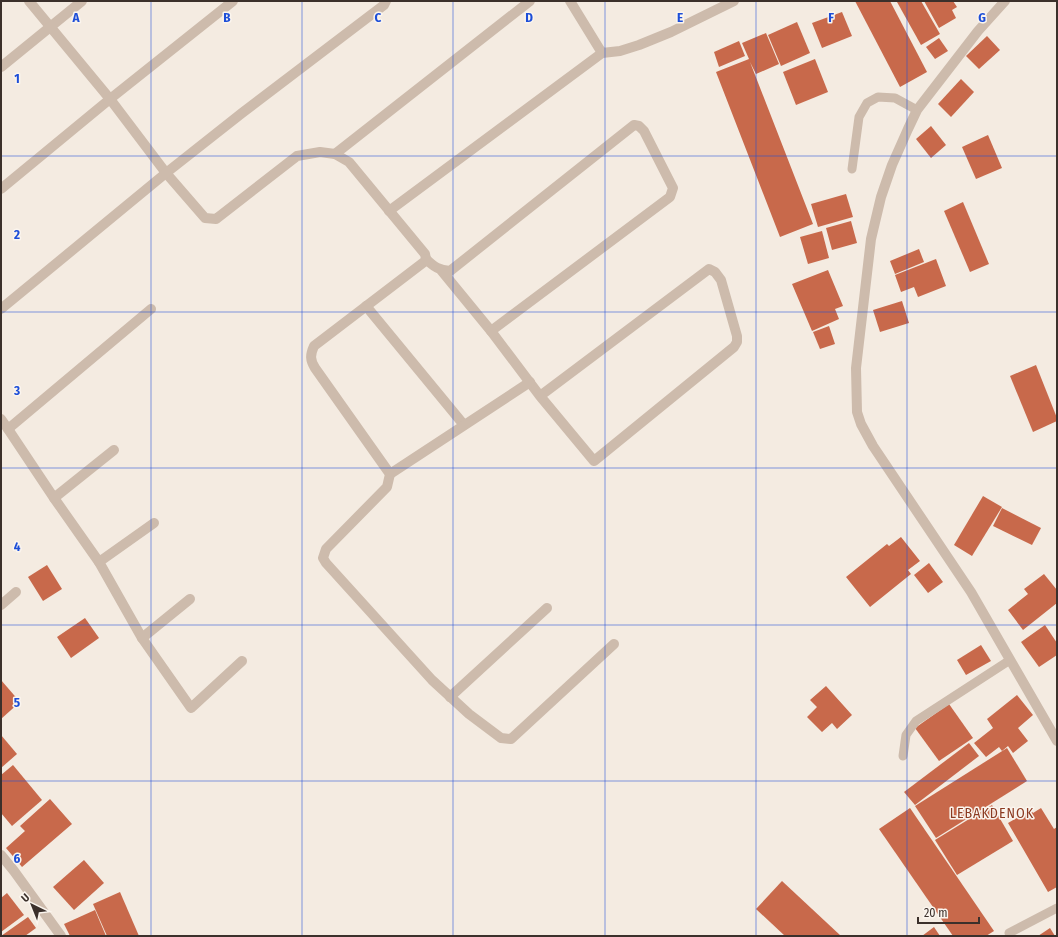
<svg xmlns="http://www.w3.org/2000/svg" width="1058" height="937" font-family="'Fira Sans Condensed',sans-serif">
<style>
.building{fill:#c8694b}
.lines{fill:none;stroke-linecap:round;stroke-linejoin:round}
.lane{stroke:#cdbbac;stroke-width:9}
.street{stroke:#cdbbac;stroke-width:10}
.grid{fill:none;stroke:#1d4ed8;stroke-width:1;stroke-opacity:0.55}
.labels{text-anchor:middle;dominant-baseline:central;stroke-width:3;stroke-linejoin:round;paint-order:stroke}
.quarter-label{font-size:14px;letter-spacing:1px;fill:#8c3b22;stroke:#fbf5ee}
.grid-label{font-size:13px;text-anchor:middle;font-weight:bold;fill:#1d4ed8;stroke:#fbf5ee;stroke-width:3;stroke-linejoin:round;paint-order:stroke}
</style>
<rect width="100%" height="100%" fill="#f4ebe1"/>
<g class="building">
<path d="M 855,1 L 890,1 L 927,72 L 900,87 Z"/>
<path d="M 898,1 L 921,1 L 940,34 L 921,45 L 897,2 Z"/>
<path d="M 924,1 L 953,1 L 957,7 L 952,10 L 956,18 L 939,28 Z"/>
<path d="M 842,12 L 852,36 L 822,48 L 812,23 Z"/>
<path d="M 797,22 L 810,53 L 781,66 L 768,35 Z"/>
<path d="M 766,33 L 779,64 L 756,74 L 750,62 L 813,224 L 780,237 L 716,72 L 749,59 L 742,43 Z"/>
<path d="M 987,36 L 1000,50 L 979,69 L 966,56 Z"/>
<path d="M 939,38 L 948,51 L 935,59 L 926,47 Z"/>
<path d="M 739,41 L 745,56 L 719,67 L 714,52 Z"/>
<path d="M 815,59 L 828,92 L 796,105 L 783,72 Z"/>
<path d="M 961,79 L 974,92 L 951,117 L 938,104 Z"/>
<path d="M 931,126 L 946,145 L 931,158 L 916,139 Z"/>
<path d="M 988,135 L 1002,168 L 976,179 L 962,147 Z"/>
<path d="M 846,194 L 853,217 L 818,227 L 811,204 Z"/>
<path d="M 963,202 L 989,264 L 970,272 L 944,211 Z"/>
<path d="M 851,221 L 857,243 L 832,250 L 826,228 Z"/>
<path d="M 822,231 L 829,258 L 808,264 L 800,237 Z"/>
<path d="M 919,249 L 924,262 L 895,274 L 890,261 Z"/>
<path d="M 936,259 L 946,286 L 918,297 L 914,287 L 901,292 L 895,275 Z"/>
<path d="M 828,270 L 843,306 L 835,309 L 839,319 L 812,331 L 792,284 Z"/>
<path d="M 902,301 L 909,323 L 880,332 L 873,310 Z"/>
<path d="M 829,326 L 835,344 L 820,349 L 813,332 Z"/>
<path d="M 1036,365 L 1057,418 L 1057,421 L 1033,432 L 1010,376 Z"/>
<path d="M 983,496 L 1002,507 L 972,556 L 954,545 Z"/>
<path d="M 1002,508 L 1041,528 L 1032,545 L 993,526 Z"/>
<path d="M 901,537 L 920,561 L 908,570 L 911,574 L 870,607 L 846,577 L 887,544 L 889,546 Z"/>
<path d="M 929,563 L 943,582 L 928,593 L 914,575 Z"/>
<path d="M 47,565 L 62,589 L 43,601 L 28,577 Z"/>
<path d="M 1044,574 L 1057,590 L 1057,603 L 1023,630 L 1008,610 L 1028,594 L 1024,589 Z"/>
<path d="M 85,618 L 99,638 L 71,658 L 57,637 Z"/>
<path d="M 1045,625 L 1057,643 L 1057,655 L 1039,667 L 1021,642 Z"/>
<path d="M 981,645 L 991,661 L 966,675 L 957,660 Z"/>
<path d="M 1,680 L 20,702 L 1,719 Z"/>
<path d="M 826,686 L 852,715 L 837,729 L 832,723 L 822,732 L 807,717 L 817,707 L 810,700 Z"/>
<path d="M 1017,695 L 1033,715 L 1018,728 L 1028,741 L 1013,753 L 1008,746 L 1002,751 L 999,747 L 986,757 L 974,743 L 993,728 L 987,719 Z"/>
<path d="M 949,704 L 973,738 L 939,761 L 915,728 Z"/>
<path d="M 1,735 L 17,754 L 1,768 Z"/>
<path d="M 969,743 L 979,756 L 915,805 L 904,792 Z"/>
<path d="M 1007,748 L 1027,781 L 936,838 L 915,806 Z"/>
<path d="M 13,765 L 42,800 L 12,826 L 1,813 L 1,775 Z"/>
<path d="M 50,799 L 72,824 L 22,867 L 6,848 L 25,831 L 20,826 Z"/>
<path d="M 992,805 L 1013,841 L 957,875 L 935,840 Z"/>
<path d="M 910,808 L 994,931 L 986,936 L 953,936 L 879,829 Z"/>
<path d="M 1041,808 L 1054,829 L 1057,827 L 1057,887 L 1048,892 L 1008,823 L 1031,810 L 1033,813 Z"/>
<path d="M 84,860 L 104,883 L 74,910 L 53,887 Z"/>
<path d="M 782,881 L 841,936 L 785,936 L 756,909 Z"/>
<path d="M 120,892 L 139,936 L 107,936 L 93,904 Z"/>
<path d="M 7,893 L 24,915 L 1,932 L 1,898 Z"/>
<path d="M 95,910 L 106,936 L 70,936 L 64,924 Z"/>
<path d="M 28,917 L 36,928 L 25,936 L 1,936 Z"/>
<path d="M 934,927 L 940,936 L 922,936 Z"/>
<path d="M 1050,928 L 1055,936 L 1038,936 Z"/>
</g>
<g class="lines">
<g class="lane">
<path d="M 852,169 L 859,117 L 867,103 L 878,97 L 895,98 L 917,110"/>
<path d="M 903,756 L 906,735 L 916,721 L 1010,660"/>
<path d="M 1009,933 L 1057,908"/>
</g>
<g class="street">
<path d="M 29,1 L 110,99 L 166,173 L 205,218 L 216,219 L 297,156 L 320,152 L 335,154 L 349,162 L 425,254 L 426,259 L 424,262 L 314,346 C 310,355 310,360 315,368 L 390,474 L 387,487 L 326,549 L 323,558 L 326,563 L 432,680 L 469,714 L 501,738 L 511,739 L 614,644"/>
<path d="M 570,1 L 602,53"/>
<path d="M 1005,1 L 978,31 L 917,110 L 908,129 L 892,165 L 881,197 L 871,239 L 856,368 L 857,412 L 861,424 L 873,446 L 971,592 L 1057,741"/>
<path d="M 1,67 L 82,1"/>
<path d="M 335,154 L 530,1"/>
<path d="M 1,189 L 110,99 L 233,1"/>
<path d="M 389,211 L 602,53 L 620,51 L 639,45 L 671,32 L 734,1"/>
<path d="M 426,259 C 434,267 439,270 450,271 L 634,125 L 639,126 L 644,131 L 673,188 L 670,197 L 491,331 L 441,270"/>
<path d="M 366,306 L 464,425"/>
<path d="M 1,309 L 166,173 L 242,113 L 384,5 L 386,1"/>
<path d="M 491,331 L 540,396 L 709,269 L 715,272 L 721,280 L 737,336 L 737,342 L 734,347 L 594,461 L 540,396"/>
<path d="M 1,419 L 8,429 L 151,309"/>
<path d="M 8,429 L 54,498 L 99,562 L 142,638 L 191,708 L 242,661"/>
<path d="M 390,474 L 530,382"/>
<path d="M 54,498 L 114,450"/>
<path d="M 99,562 L 154,523"/>
<path d="M 1,605 L 16,592"/>
<path d="M 142,638 L 190,599"/>
<path d="M 450,697 L 547,608"/>
<path d="M 1,855 L 14,871 L 61,936"/>
</g>
</g>
<path class="grid" d="M 151,1 L 151,936M 302,1 L 302,936M 453,1 L 453,936M 605,1 L 605,936M 756,1 L 756,936M 907,1 L 907,936M 1,156 L 1057,156M 1,312 L 1057,312M 1,468 L 1057,468M 1,625 L 1057,625M 1,781 L 1057,781"/>
<g class="labels">
<g class="quarter-label">
<text x="992" y="813">LEBAKDENOK</text>
</g>
</g>
<g class="grid-label">
<text x="76" y="22">A</text>
<text x="227" y="22">B</text>
<text x="378" y="22">C</text>
<text x="529" y="22">D</text>
<text x="680" y="22">E</text>
<text x="831" y="22">F</text>
<text x="982" y="22">G</text>
<text x="17" y="83">1</text>
<text x="17" y="239">2</text>
<text x="17" y="395">3</text>
<text x="17" y="551">4</text>
<text x="17" y="707">5</text>
<text x="17" y="863">6</text>
</g>
<rect width="1058" height="937" fill="none" stroke="#3b302b" stroke-width="4"/>
<g transform="translate(32 905) rotate(317)" stroke="#fbf5ee" stroke-width="3" paint-order="stroke">
<path d="M0-3L7 15L0 10L-7 15Z" fill="#3b302b"/>
<text y="-6" font-size="11" font-weight="bold" text-anchor="middle" fill="#3b302b">U</text>
</g>
<path d="M918 917v6h61v-6" fill="none" stroke="#3b302b" stroke-width="2"/>
<text x="924" y="917" font-size="12" fill="#3b302b" stroke="#fbf5ee" stroke-width="3" paint-order="stroke">20 m</text>
</svg>
